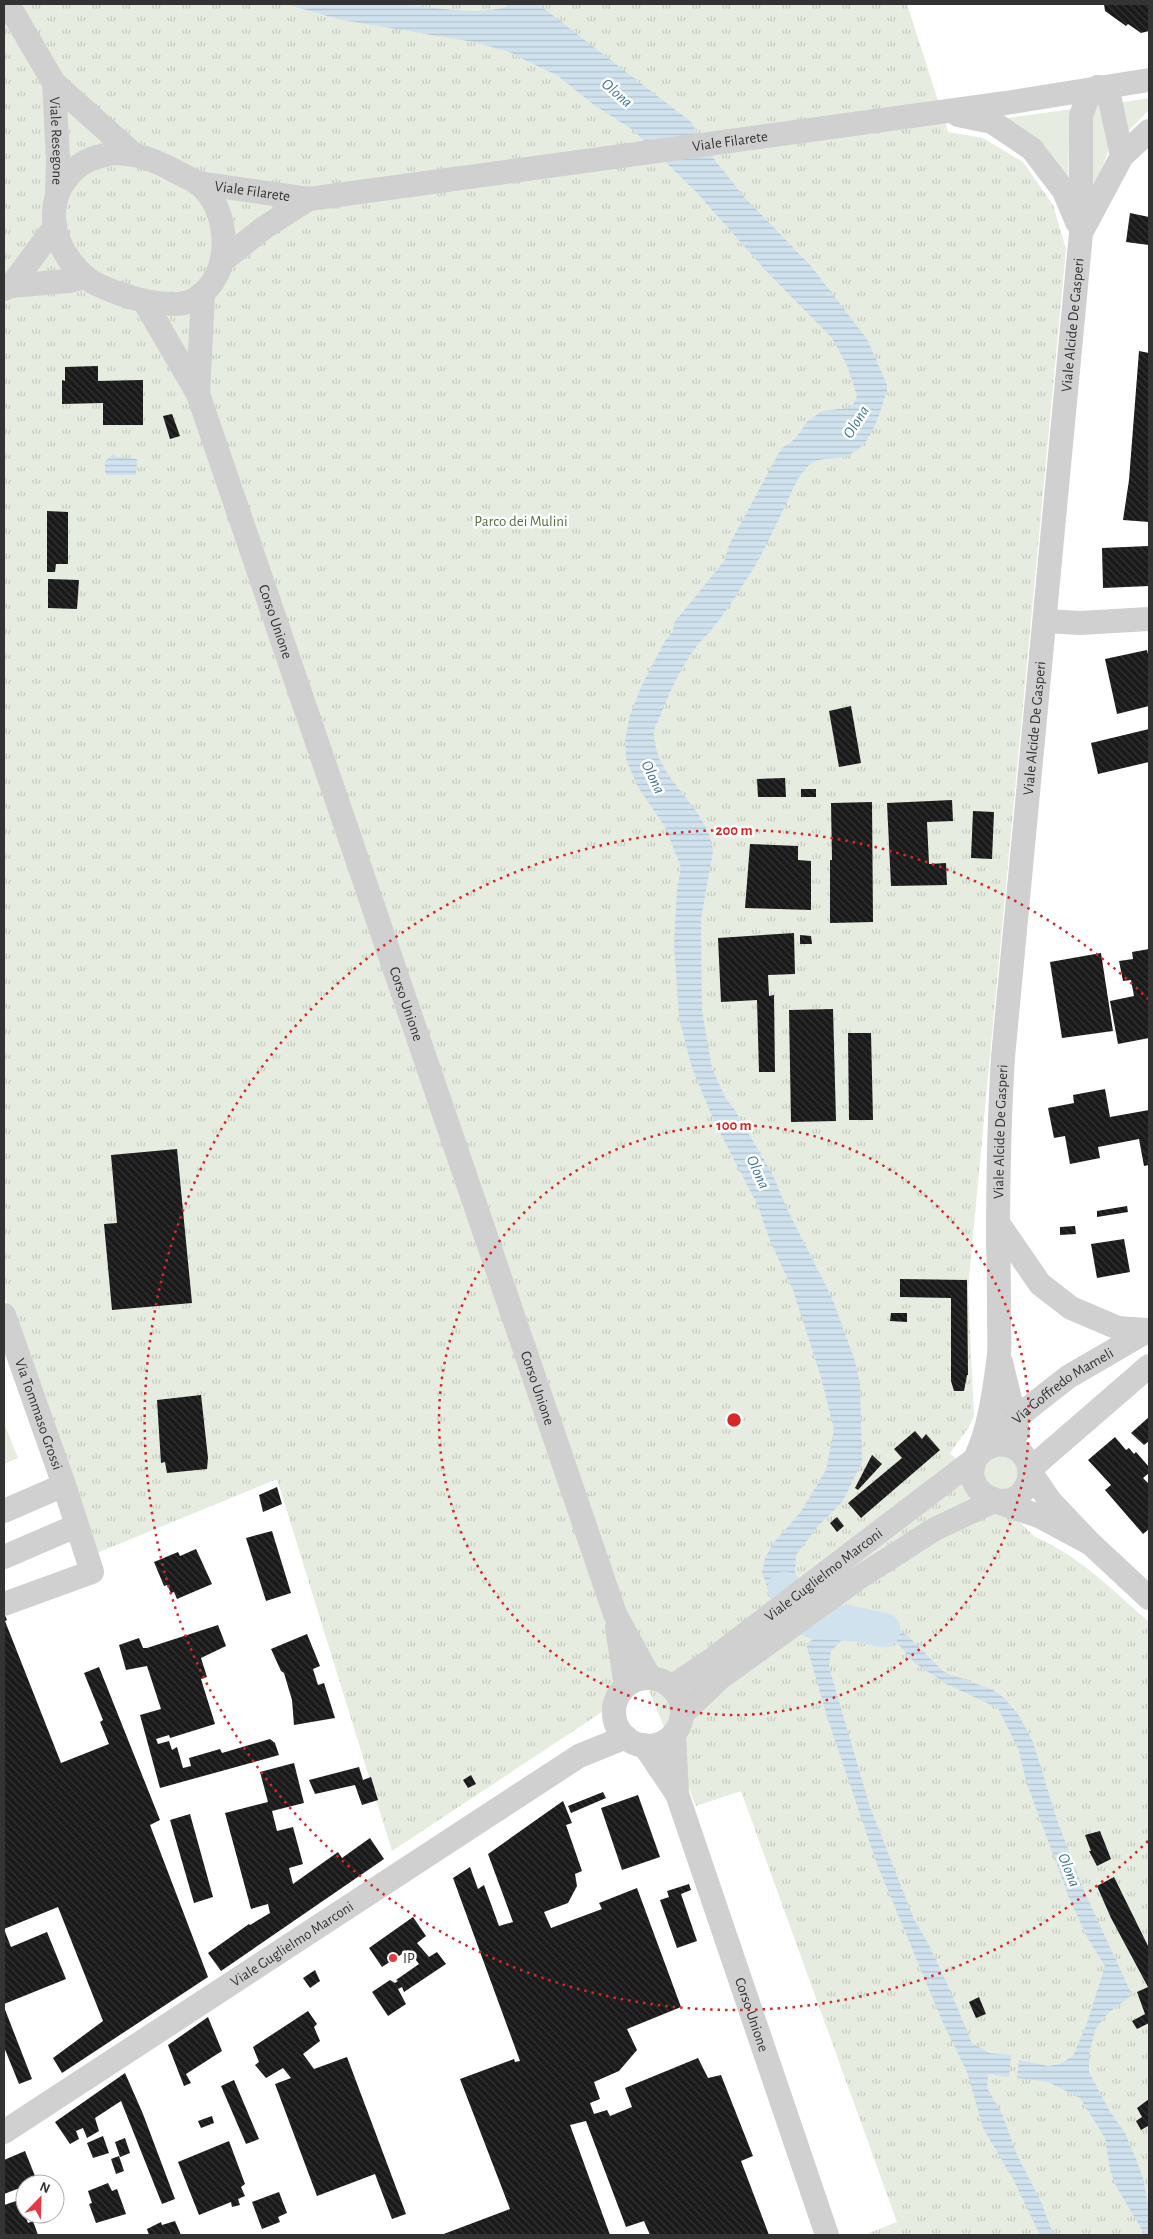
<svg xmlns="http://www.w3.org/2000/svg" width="1153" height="2239" font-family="'Alegreya Sans',sans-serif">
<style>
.grass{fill:#e6ecdf}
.park{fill:url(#park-tufts)}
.water{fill:url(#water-rules)}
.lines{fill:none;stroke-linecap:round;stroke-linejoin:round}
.river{stroke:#cfe2ee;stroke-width:35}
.building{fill:url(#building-back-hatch)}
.minor{stroke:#d0d0d0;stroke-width:24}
.ring{fill:none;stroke:#d62828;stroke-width:2.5;stroke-dasharray:2.5 5}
.poi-dot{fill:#e63946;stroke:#fff;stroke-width:2}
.labels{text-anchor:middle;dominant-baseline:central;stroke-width:5;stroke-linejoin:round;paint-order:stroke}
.street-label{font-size:15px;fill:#333;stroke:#fff}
.park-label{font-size:15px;fill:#56703f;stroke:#fff}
.poi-label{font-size:15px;fill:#333;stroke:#fff;text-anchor:start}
.water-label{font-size:16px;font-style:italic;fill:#3f7597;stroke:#fff}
.centre{fill:#d62828;stroke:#fff;stroke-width:2.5}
.ring-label{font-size:15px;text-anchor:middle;font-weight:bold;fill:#d62828;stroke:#fff;stroke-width:5;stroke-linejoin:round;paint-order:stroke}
</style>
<defs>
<pattern id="park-tufts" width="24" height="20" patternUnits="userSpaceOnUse" patternTransform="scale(1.25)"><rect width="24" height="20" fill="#e6ecdf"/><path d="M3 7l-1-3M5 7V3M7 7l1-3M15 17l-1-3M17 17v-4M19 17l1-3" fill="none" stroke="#c6cbc0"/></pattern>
<pattern id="water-rules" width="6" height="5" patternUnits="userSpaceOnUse" patternTransform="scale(1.25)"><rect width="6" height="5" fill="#cfe2ee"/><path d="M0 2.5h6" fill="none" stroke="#b2c2cd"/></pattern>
<pattern id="building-back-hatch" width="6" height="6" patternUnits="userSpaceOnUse" patternTransform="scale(1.25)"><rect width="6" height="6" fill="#1a1a1a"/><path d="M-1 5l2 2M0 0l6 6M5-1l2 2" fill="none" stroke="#333"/></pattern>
</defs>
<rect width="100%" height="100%" fill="#fff"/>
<g class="grass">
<path d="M 1149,98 L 1149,110 L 1126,133 L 1118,103 Z"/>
<path d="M 1099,102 L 1108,132 L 1108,152 L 1088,205 L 1094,103 Z"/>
<path d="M 1073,109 L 1069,138 L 1068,190 L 1000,119 Z"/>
<path d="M 4,1423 L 18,1458 L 4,1464 Z"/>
<path d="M 1004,1447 L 1026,1478 L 994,1497 L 977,1464 Z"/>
</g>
<path class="park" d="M 4,4 L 907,4 L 948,132 L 983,138 L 1023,162 L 1053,205 L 1066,249 L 968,1289 L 974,1415 L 969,1427 L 950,1453 L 1035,1537 C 1079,1555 1114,1592 1149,1622 L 1149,2235 L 864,2235 L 897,2222 L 741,1791 L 696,1806 L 646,1683 L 392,1851 L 277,1479 L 97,1553 L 4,1296 Z"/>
<g class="water">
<path d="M 285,4 C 321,4 357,2 393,4 C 431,5 470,17 507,7 L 505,4 L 538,4 L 691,122 L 711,155 L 744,197 L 811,266 L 867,339 L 887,385 L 887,391 C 878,416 872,450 842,457 C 825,461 818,455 804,470 C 795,481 790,497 783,510 C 772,533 761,558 746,580 C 735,598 722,617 709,633 C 704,638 699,642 696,647 C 681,667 670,691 661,714 C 659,720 653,729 654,735 C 656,782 709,806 713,852 L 701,919 L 701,934 L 702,1011 L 712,1068 L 725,1097 L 734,1109 L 772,1173 L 787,1209 L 832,1298 L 854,1358 L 860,1383 L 862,1462 L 843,1501 L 818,1526 L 796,1555 L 795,1574 L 801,1583 L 773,1601 L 762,1573 L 765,1559 L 773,1543 L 800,1513 L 826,1470 L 834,1429 L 820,1374 L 793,1290 L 770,1241 L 758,1206 L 714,1121 L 692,1068 L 679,1018 L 674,943 L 677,889 L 681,867 L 665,827 L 638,787 L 626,759 L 625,741 L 630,715 L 641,687 L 665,641 L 673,631 L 674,623 L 725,560 L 729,545 L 781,449 L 796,438 L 807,422 L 822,411 L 849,408 L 853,405 L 857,396 L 847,365 L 832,338 L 768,273 L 697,193 L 633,130 L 594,105 L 558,76 L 509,52 L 474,42 L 342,20 Z"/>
<path d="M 113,454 L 118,457 L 137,459 L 136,475 L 107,475 L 105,472 L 105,461 Z"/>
<path d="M 862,1618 L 882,1622 L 908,1636 L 944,1672 L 993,1690 L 1004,1698 L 1018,1714 L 1033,1742 L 1057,1820 L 1084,1891 L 1132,1995 L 1107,2014 L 1095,2030 L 1089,2055 L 1089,2072 L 1109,2110 L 1125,2133 L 1136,2159 L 1143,2178 L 1149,2211 L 1149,2235 L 1145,2235 L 1116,2186 L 1110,2170 L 1105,2138 L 1080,2098 L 1048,2082 L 1017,2078 L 1019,2060 L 1048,2066 L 1060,2064 L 1073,2056 L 1087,2023 L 1105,1966 L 1088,1939 L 1070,1900 L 1027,1784 L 1019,1751 L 998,1708 L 946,1684 L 915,1663 L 897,1643 L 874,1635 L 864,1634 L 841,1641 L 831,1651 L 829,1667 L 870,1807 L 914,1919 L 929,1945 L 950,1990 L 972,2043 L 990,2053 L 1011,2055 L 1009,2077 L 988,2074 L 987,2088 L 1002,2114 L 1017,2155 L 1041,2202 L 1052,2231 L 1058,2235 L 1040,2235 L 1013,2179 L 983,2128 L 967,2072 L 943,2023 L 877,1864 L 829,1723 L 806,1644 C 828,1631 835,1620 862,1618 Z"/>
</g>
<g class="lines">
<path class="river" d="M 785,1589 L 813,1621 L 855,1624 L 883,1630"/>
</g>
<g class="building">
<path d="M 1104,4 L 1149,4 L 1149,31 L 1141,33 L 1128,24 L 1126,26 L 1105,11 Z"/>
<path d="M 1130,213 L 1149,217 L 1149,245 L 1126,242 Z"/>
<path d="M 1139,351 L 1149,353 L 1149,522 L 1123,520 L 1129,480 Z"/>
<path d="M 98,366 L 98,381 L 143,380 L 143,425 L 103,425 L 103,403 L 62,404 L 62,380 L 65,381 L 65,367 Z"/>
<path d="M 172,414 L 180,436 L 170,439 L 163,416 Z"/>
<path d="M 47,511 L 68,512 L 68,564 L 56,564 L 55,572 L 47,572 Z"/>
<path d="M 1149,546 L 1149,586 L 1103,588 L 1102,548 Z"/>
<path d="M 48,579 L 79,580 L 77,609 L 48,608 Z"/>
<path d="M 1147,650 L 1149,658 L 1149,706 L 1117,714 L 1105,659 Z"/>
<path d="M 851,706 L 861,763 L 839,767 L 829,711 Z"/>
<path d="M 1149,729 L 1149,762 L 1098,774 L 1091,743 Z"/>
<path d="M 785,778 L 786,797 L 758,797 L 757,779 Z"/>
<rect x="801" y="789" width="15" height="8"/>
<path d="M 952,800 L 953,821 L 927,822 L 929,864 L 946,863 L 947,885 L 891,886 L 887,803 Z"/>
<path d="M 872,802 L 873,922 L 830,923 L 830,860 L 832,860 L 831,803 Z"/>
<path d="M 973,811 L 994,812 L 992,859 L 971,858 Z"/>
<path d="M 750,844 L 798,846 L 798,860 L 811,861 L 811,910 L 745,908 Z"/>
<path d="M 794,933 L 795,974 L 768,975 L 769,996 L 774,995 L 775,1072 L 759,1072 L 757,1000 L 721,1002 L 718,938 Z"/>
<path d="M 800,935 L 811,936 L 812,944 L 800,944 Z"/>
<path d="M 1149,949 L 1149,1038 L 1118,1044 L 1110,1001 L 1134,996 L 1131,980 L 1123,981 L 1119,961 L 1133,959 L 1132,952 Z"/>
<path d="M 1101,953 L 1113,1031 L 1062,1038 L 1050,962 Z"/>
<path d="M 833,1009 L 836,1121 L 791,1122 L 789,1010 Z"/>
<path d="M 848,1033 L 871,1033 L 873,1120 L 849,1120 Z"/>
<path d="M 1105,1089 L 1110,1117 L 1149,1110 L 1149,1165 L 1144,1166 L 1139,1139 L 1098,1147 L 1100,1158 L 1070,1164 L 1065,1136 L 1054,1138 L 1048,1108 L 1074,1103 L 1073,1095 Z"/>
<path d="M 177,1149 L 192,1303 L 112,1310 L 104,1224 L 117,1223 L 111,1155 Z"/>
<path d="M 1127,1206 L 1128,1212 L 1097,1217 L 1097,1211 Z"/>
<path d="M 1075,1226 L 1076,1234 L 1060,1235 L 1060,1227 Z"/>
<path d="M 1124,1239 L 1130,1272 L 1097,1278 L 1091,1244 Z"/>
<path d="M 900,1279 L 967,1280 L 968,1375 L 967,1375 L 964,1391 L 954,1391 L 951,1381 L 951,1298 L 900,1297 Z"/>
<path d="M 891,1313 L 907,1313 L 907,1322 L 890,1321 Z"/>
<path d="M 201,1395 L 208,1458 L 207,1469 L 167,1473 L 165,1462 L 161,1463 L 157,1400 Z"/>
<path d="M 1149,1417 L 1149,1441 L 1144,1445 L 1131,1433 Z"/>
<path d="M 915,1431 L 922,1439 L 926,1434 L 940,1450 L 861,1518 L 848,1503 L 902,1458 L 894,1449 Z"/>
<path d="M 1115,1437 L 1126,1450 L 1129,1448 L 1134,1454 L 1136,1452 L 1149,1467 L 1149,1473 L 1143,1478 L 1149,1484 L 1149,1529 L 1143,1534 L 1105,1490 L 1111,1485 L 1088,1460 Z"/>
<path d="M 872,1455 L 882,1464 L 858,1490 L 855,1488 Z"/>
<path d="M 277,1487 L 282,1504 L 263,1512 L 259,1495 Z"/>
<path d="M 837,1517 L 844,1526 L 837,1532 L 830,1523 Z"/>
<path d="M 272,1531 L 291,1593 L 266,1601 L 246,1538 Z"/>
<path d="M 196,1549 L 212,1584 L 177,1599 L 174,1592 L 171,1593 L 167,1585 L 164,1586 L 154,1562 L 178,1552 L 180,1556 Z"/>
<path d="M 4,1613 L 7,1620 L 5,1621 L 61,1763 L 109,1744 L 100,1722 L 103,1720 L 84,1673 L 99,1667 L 160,1820 L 150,1825 L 208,1977 L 62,2073 L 53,2058 L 103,2021 L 58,1907 L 4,1929 L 11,1947 L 47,1932 L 66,1979 L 4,2004 Z"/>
<path d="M 218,1625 L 226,1646 L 201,1658 L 207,1677 L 201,1679 L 215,1724 L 170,1738 L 169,1735 L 156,1739 L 158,1744 L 169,1741 L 172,1750 L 177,1747 L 183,1768 L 191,1766 L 189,1758 L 220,1749 L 222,1753 L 270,1739 L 275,1743 L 279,1755 L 160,1788 L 140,1715 L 161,1709 L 147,1666 L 126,1670 L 119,1645 L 139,1638 L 143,1648 L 147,1648 Z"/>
<path d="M 307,1634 L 320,1666 L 313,1669 L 318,1685 L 324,1683 L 335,1718 L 294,1725 L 292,1700 L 284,1673 L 281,1671 L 271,1649 Z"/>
<path d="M 294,1763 L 304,1803 L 272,1811 L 277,1831 L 293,1827 L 303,1864 L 289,1868 L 293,1884 L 338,1852 L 342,1858 L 370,1838 L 384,1859 L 221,1971 L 208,1953 L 249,1924 L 250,1925 L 270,1913 L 268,1904 L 251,1909 L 225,1813 L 268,1802 L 260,1772 Z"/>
<path d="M 359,1767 L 363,1780 L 371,1777 L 378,1800 L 362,1805 L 355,1785 L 315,1794 L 309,1780 Z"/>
<path d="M 471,1775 L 476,1784 L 468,1788 L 463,1780 Z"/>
<path d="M 603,1792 L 606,1798 L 571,1813 L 568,1806 Z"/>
<path d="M 638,1795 L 660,1857 L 622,1870 L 601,1808 Z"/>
<path d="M 563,1801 L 572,1823 L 566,1825 L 582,1871 L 575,1874 L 577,1886 L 568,1903 L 544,1912 L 551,1928 L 602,1909 L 599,1903 L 637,1888 L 681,2007 L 627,2029 L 637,2050 L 619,2071 L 594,2082 L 600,2099 L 590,2103 L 594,2114 L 607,2110 L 610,2116 L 632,2107 L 625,2088 L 698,2058 L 708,2078 L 721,2075 L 753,2156 L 741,2161 L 769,2235 L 650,2235 L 644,2221 L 626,2227 L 586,2121 L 570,2125 L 610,2235 L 441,2235 L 510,2209 L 460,2079 L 514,2059 L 515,2062 L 520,2061 L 453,1878 L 470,1867 L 478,1889 L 484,1885 L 499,1926 L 513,1922 L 488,1854 Z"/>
<path d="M 190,1814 L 213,1897 L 194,1903 L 170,1820 Z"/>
<path d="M 1100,1831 L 1111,1859 L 1097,1866 L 1089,1851 L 1091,1851 L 1085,1835 Z"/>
<path d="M 1114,1877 L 1149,1948 L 1149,2023 L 1137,2029 L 1132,2021 L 1145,2014 L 1137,1992 L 1148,1987 L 1111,1918 L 1097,1886 Z"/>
<path d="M 689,1884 L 691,1890 L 681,1894 L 697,1941 L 677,1948 L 660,1900 L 669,1897 L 667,1891 Z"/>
<path d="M 413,1917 L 426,1936 L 417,1943 L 429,1957 L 437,1952 L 446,1964 L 404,1992 L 402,1987 L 398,1989 L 406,2004 L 388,2016 L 372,1992 L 390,1980 L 395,1983 L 398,1981 L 396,1980 L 419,1964 L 408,1950 L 382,1967 L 369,1948 Z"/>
<path d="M 315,1970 L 320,1981 L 310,1988 L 303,1978 Z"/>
<path d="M 979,1997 L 986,2014 L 976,2018 L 969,2002 Z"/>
<path d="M 4,2007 L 32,2079 L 19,2084 L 4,2047 Z"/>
<path d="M 308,2011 L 317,2024 L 314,2027 L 320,2041 L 303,2054 L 314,2069 L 347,2057 L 406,2214 L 392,2219 L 375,2174 L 317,2196 L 275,2084 L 291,2078 L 283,2068 L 266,2078 L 255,2065 L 259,2062 L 253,2047 Z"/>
<path d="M 208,2017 L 222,2051 L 186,2074 L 191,2083 L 184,2086 L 168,2045 Z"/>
<path d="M 125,2073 L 143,2114 L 175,2199 L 162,2204 L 121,2101 L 95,2118 L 99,2131 L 87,2138 L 83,2128 L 76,2131 L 79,2139 L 70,2144 L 55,2122 Z"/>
<path d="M 234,2080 L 259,2139 L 246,2144 L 221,2086 Z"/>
<path d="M 1149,2099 L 1149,2129 L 1148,2126 L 1141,2130 L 1136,2121 L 1142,2117 L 1137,2108 Z"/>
<path d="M 212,2116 L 214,2123 L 201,2128 L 198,2121 Z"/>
<path d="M 103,2136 L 109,2153 L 93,2158 L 87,2143 Z"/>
<path d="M 125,2138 L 130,2153 L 120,2157 L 115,2142 Z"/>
<path d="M 229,2141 L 245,2184 L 241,2187 L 245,2196 L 238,2199 L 240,2205 L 232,2207 L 231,2202 L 199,2215 L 178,2162 Z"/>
<path d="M 25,2151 L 37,2181 L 25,2184 L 25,2186 L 4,2194 L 4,2160 Z"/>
<path d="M 119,2156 L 124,2171 L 116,2174 L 111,2159 Z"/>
<path d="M 108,2183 L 112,2191 L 117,2189 L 126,2214 L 96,2223 L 89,2204 L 92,2203 L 88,2191 Z"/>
<path d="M 279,2192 L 287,2213 L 278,2217 L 280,2222 L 262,2229 L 252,2202 Z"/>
<path d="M 19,2200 L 28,2223 L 33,2221 L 38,2235 L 4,2235 L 4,2205 Z"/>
<path d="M 175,2221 L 181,2235 L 149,2235 L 147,2229 L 161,2222 L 162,2225 Z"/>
</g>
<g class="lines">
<g class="minor">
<path d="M 8,4 L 54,83 L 132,153"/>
<path id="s1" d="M 54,83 L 58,160 L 57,196"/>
<path d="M 1098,87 L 1110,100 L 1122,156"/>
<path d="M 958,115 L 992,122 L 1032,149 L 1064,191 L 1077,222"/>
<path d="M 112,153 C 136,153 152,159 173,170 C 180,174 189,178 196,182 C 218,197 226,228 223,253 C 221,272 211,289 195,299 C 183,306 171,304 158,303 C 139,301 99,289 84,276 C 50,245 40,196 80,165 C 89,158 101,156 112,153 Z"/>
<path id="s2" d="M 197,183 L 309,199 L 1006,103 L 1149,80"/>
<path d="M 1083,229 L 1122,156 L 1149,131"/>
<path d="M 222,261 L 265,227 L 309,199"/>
<path d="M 11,286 L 54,228"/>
<path d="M 4,289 L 11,286 L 68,281 L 85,277"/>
<path id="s3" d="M 144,301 L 198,394 L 615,1614 L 650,1678"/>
<path d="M 198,394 L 203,294"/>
<path d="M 1045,621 L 1080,623 L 1149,619"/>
<path d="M 998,1223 L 1040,1284 L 1071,1308 L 1118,1328 L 1146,1330"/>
<path id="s4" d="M 4,1315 L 64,1485 L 92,1572 L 4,1604"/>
<path d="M 1001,1362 L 1018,1432"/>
<path d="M 1149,1366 L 1029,1470 L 1050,1501 L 1091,1544 L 1149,1598"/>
<path id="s5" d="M 985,1448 L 1026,1410 L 1068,1377 L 1149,1330"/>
<path d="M 4,1511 L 64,1485"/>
<path d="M 4,1557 L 76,1526"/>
<path d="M 617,1628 L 626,1686"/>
<circle cx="648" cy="1712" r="34"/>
<path id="s6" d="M 670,1686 L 681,1681 L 710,1661 L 975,1459 C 1002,1424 1045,1459 1024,1490 C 1010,1509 980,1501 973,1479 C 970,1469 976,1457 980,1447 C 991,1419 995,1385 999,1355 C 1000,1342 999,1329 999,1317 C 999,1293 999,1269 998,1245 C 998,1182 999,1120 1003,1057 L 1081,233 L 1081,116 L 1087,99 L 1098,87"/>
<path d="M 682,1714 L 720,1678 L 857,1579 L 935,1529 L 994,1501 L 1039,1516 L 1091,1544"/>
<path id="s7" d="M 674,1733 L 677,1794 L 827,2235"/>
<path d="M 644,1745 L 677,1794"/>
<path id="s8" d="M 4,2132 L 579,1756 L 626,1737"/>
</g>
</g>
<g class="ring">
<circle cx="734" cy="1420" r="295"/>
<path d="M1148 1841A590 590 0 1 1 1148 999"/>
</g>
<circle class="poi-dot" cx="393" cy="1958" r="5"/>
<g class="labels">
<g class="street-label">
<text stroke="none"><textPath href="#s1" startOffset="58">Viale Resegone</textPath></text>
<text stroke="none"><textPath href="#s2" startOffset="538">Viale Filarete</textPath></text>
<text stroke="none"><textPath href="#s2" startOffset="56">Viale Filarete</textPath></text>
<text stroke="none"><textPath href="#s6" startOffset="1699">Viale Alcide De Gasperi</textPath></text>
<text stroke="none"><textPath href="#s3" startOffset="348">Corso Unione</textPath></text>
<text stroke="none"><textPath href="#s6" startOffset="1294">Viale Alcide De Gasperi</textPath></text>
<text stroke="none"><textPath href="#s3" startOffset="752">Corso Unione</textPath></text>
<text stroke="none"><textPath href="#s6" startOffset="889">Viale Alcide De Gasperi</textPath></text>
<text stroke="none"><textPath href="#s5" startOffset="100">Via Goffredo Mameli</textPath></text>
<text stroke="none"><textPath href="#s3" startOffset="1158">Corso Unione</textPath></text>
<text stroke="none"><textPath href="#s4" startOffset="105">Via Tommaso Grossi</textPath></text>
<text stroke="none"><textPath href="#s6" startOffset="190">Viale Guglielmo Marconi</textPath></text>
<text stroke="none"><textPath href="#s8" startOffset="344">Viale Guglielmo Marconi</textPath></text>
<text stroke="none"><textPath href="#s7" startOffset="294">Corso Unione</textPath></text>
</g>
<g class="park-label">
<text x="521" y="521">Parco dei Mulini</text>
</g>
<g class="poi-label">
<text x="403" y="1958">IP</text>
</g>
<g class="water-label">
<text transform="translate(617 93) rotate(41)">Olona</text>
<text transform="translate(856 422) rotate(-58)">Olona</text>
<text transform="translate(653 777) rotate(64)">Olona</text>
<text transform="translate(758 1172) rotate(66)">Olona</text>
<text transform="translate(1069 1870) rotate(68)">Olona</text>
</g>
</g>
<circle cx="734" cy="1420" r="8" class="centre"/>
<g class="ring-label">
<text x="734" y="835">200 m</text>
<text x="734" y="1130">100 m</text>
</g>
<rect width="1153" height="2239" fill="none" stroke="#333333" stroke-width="10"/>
<g transform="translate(40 2199) rotate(23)"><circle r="24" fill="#ffffff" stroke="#adadad"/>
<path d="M0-4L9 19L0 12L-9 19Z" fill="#e63946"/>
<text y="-8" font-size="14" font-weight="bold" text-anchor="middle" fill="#333333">N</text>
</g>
</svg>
